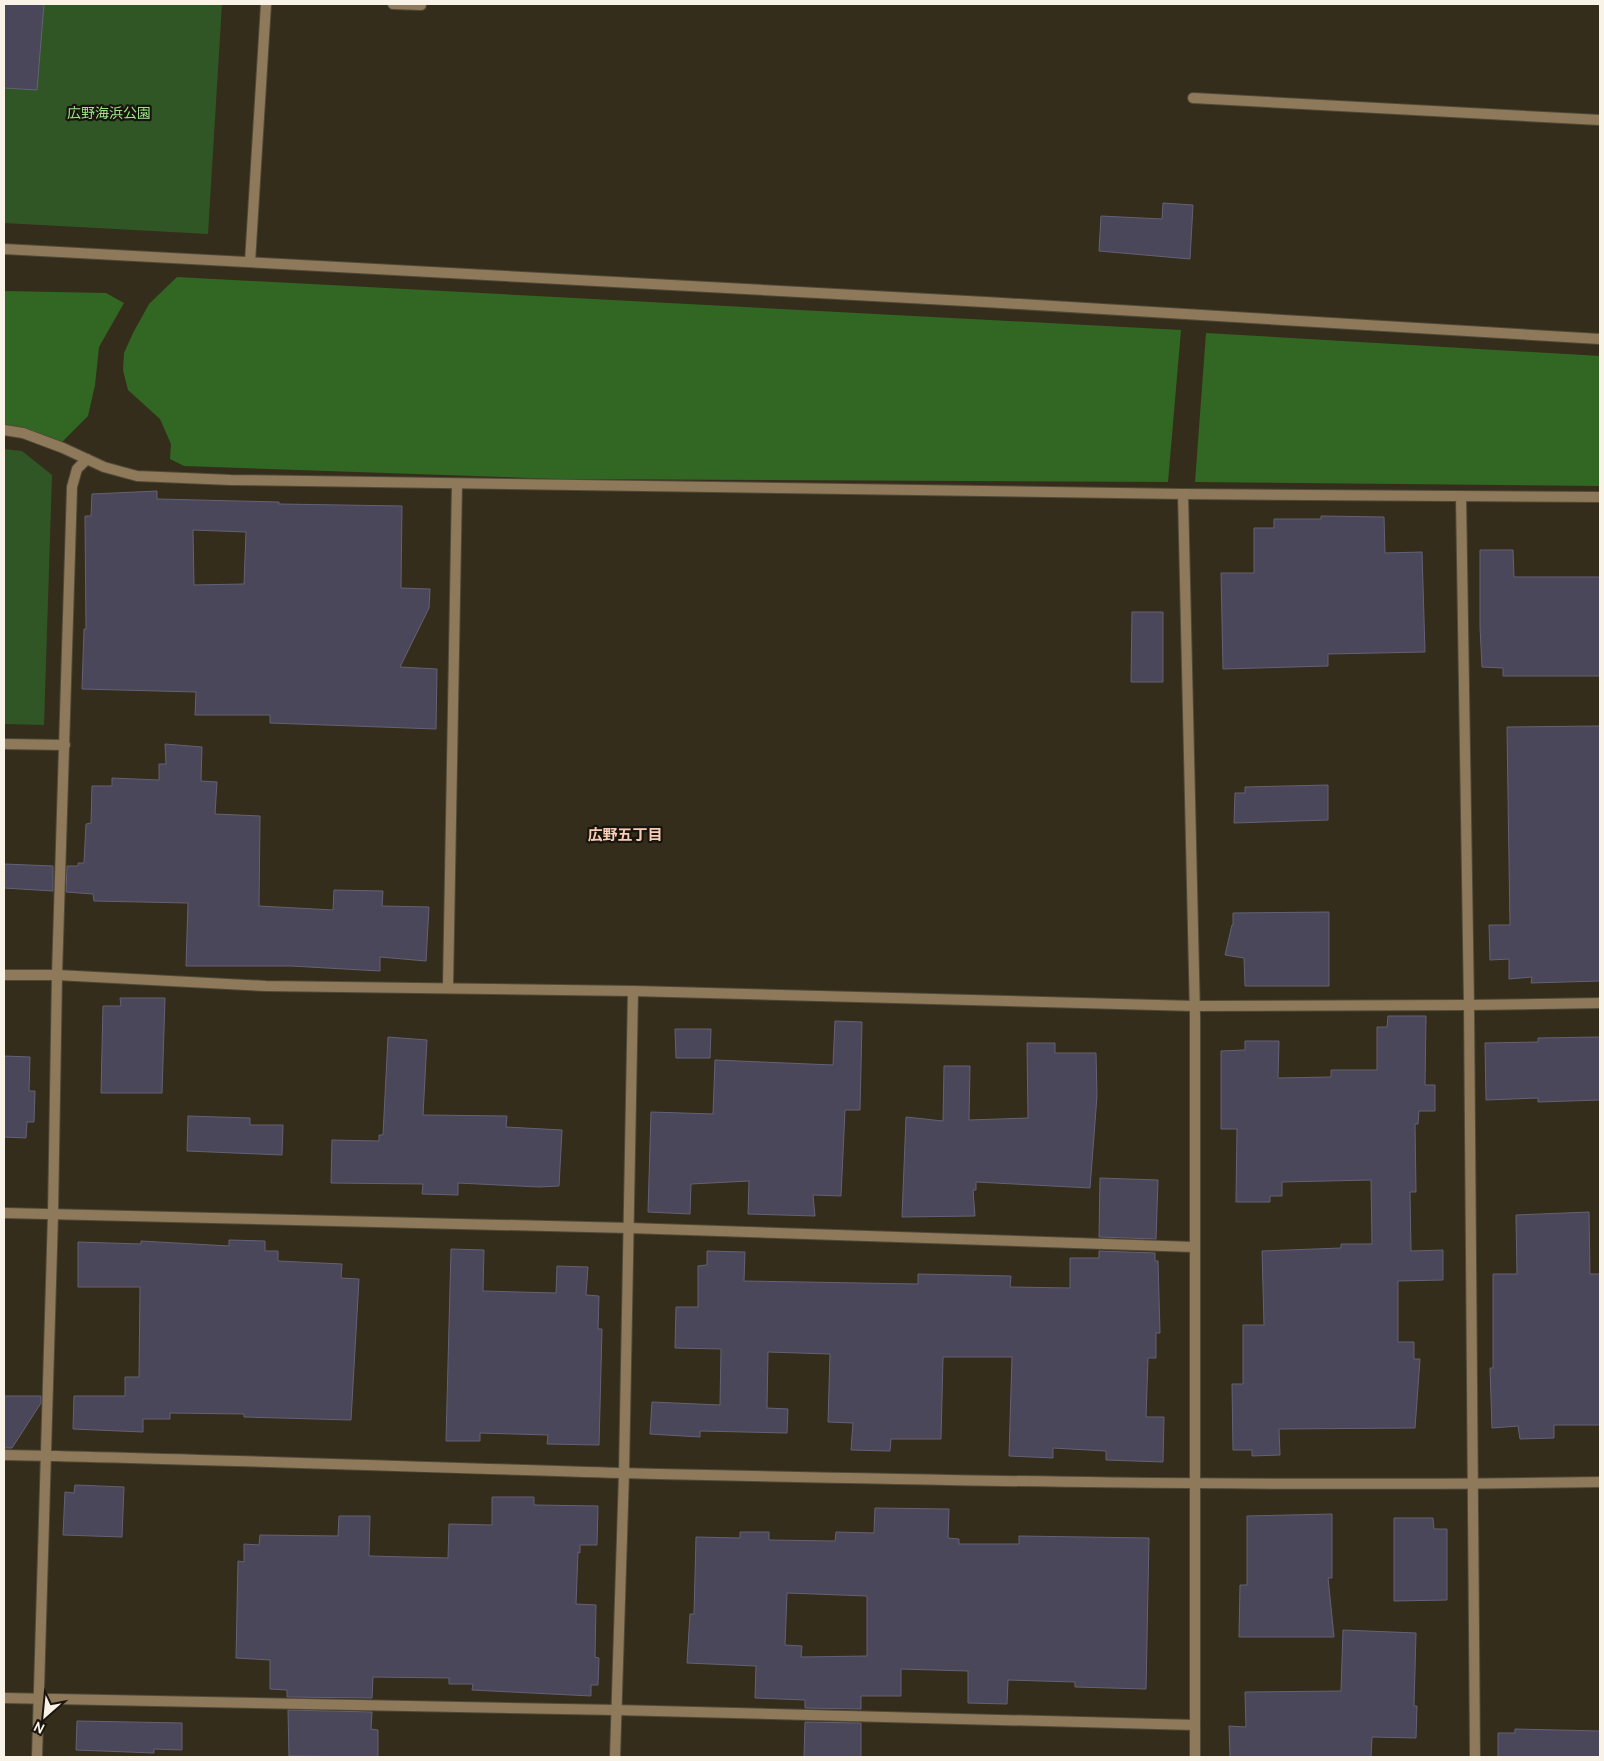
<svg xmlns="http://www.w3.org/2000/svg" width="1604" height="1761" font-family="Cabin,'Noto Sans JP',sans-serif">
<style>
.green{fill:#305626}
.forest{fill:#326623}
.building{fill:#4b475b;stroke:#646175;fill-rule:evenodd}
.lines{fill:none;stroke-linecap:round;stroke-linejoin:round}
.minor-casing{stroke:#504938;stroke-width:12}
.tertiary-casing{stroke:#504938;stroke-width:12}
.minor{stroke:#8f795b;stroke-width:10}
.tertiary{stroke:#8f795b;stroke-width:10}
.labels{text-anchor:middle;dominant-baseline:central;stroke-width:4.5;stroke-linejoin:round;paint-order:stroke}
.park-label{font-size:14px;fill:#9ce689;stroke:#19150e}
.neighbourhood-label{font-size:15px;font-weight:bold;fill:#f9ccb5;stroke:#19150e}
</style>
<rect width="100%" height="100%" fill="#352d1b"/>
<g class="green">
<path d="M 4,4 L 222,4 L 208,234 L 4,223 Z"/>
<path d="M 4,449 L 22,451 L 52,475 L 44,725 L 4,724 Z"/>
</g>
<g class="forest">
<path d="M 177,277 L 1181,330 L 1168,482 L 557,479 L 184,466 L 170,459 L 171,444 L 160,419 L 128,390 L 123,370 L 124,353 L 133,333 L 149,304 Z"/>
<path d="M 4,291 L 106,293 L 124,303 L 99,347 L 95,385 L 88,416 L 58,446 L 4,428 Z"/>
<path d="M 1206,333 L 1600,356 L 1600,486 L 1195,482 Z"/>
</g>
<g class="building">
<path d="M 4,4 L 44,4 L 37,90 L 4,88 Z"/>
<path d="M 1163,203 L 1193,205 L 1190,259 L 1099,251 L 1101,216 L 1162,219 Z"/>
<path d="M 157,491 L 157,499 L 279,502 L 279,504 L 402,506 L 401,588 L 430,589 L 429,608 L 400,667 L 437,669 L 436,729 L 270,723 L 270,715 L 195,715 L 196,692 L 82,689 L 84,629 L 86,629 L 85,516 L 91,516 L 92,494 ZM 193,530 L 246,532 L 244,584 L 194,585 Z"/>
<path d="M 1321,516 L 1384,517 L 1385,553 L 1422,552 L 1425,652 L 1328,654 L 1328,666 L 1223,669 L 1221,573 L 1254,573 L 1254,528 L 1274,528 L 1274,519 L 1321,519 Z"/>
<path d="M 1480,550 L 1513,550 L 1514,577 L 1600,577 L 1600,676 L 1503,676 L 1503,668 L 1482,667 L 1480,627 Z"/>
<path d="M 1132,612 L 1163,612 L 1163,682 L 1131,682 Z"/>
<path d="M 1600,726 L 1600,981 L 1531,983 L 1532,977 L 1509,979 L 1509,959 L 1490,960 L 1489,925 L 1510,925 L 1507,727 Z"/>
<path d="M 165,744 L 202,747 L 201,781 L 217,782 L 215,814 L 260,816 L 259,906 L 333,910 L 334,890 L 383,891 L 382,906 L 429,907 L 426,961 L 380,957 L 380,971 L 291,966 L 186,966 L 188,903 L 94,901 L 93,894 L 66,892 L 67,866 L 78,866 L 78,863 L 84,863 L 86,824 L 91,823 L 92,786 L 112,786 L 112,778 L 159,780 L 159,764 L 166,764 Z"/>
<path d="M 1328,785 L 1328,820 L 1234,823 L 1235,793 L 1245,793 L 1245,787 Z"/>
<path d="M 4,864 L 53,866 L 53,891 L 4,888 Z"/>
<path d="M 1329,912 L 1329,986 L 1245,986 L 1244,958 L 1225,955 L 1232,925 L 1233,925 L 1233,913 Z"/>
<path d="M 120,998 L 165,998 L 162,1093 L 101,1093 L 103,1006 L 121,1006 Z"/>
<path d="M 1388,1016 L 1426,1016 L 1425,1085 L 1435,1085 L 1435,1111 L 1419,1111 L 1418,1124 L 1415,1124 L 1416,1192 L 1410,1192 L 1411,1251 L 1443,1250 L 1443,1280 L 1398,1281 L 1398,1342 L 1414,1342 L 1414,1359 L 1420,1359 L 1415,1428 L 1279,1429 L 1280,1455 L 1252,1456 L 1252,1450 L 1233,1450 L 1232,1384 L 1243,1384 L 1243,1325 L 1264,1325 L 1262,1251 L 1341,1248 L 1341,1244 L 1372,1244 L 1371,1180 L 1282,1182 L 1282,1196 L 1270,1196 L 1270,1202 L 1236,1202 L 1237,1129 L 1221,1129 L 1221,1051 L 1245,1050 L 1245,1041 L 1279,1041 L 1278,1078 L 1331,1077 L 1331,1070 L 1377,1070 L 1377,1027 L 1387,1027 Z"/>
<path d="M 835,1021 L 862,1022 L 860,1110 L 845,1110 L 841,1196 L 813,1195 L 815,1216 L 748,1214 L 749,1181 L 691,1184 L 690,1214 L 648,1212 L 651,1112 L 713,1114 L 715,1060 L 833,1065 Z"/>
<path d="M 675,1029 L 711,1029 L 710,1058 L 676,1058 Z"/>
<path d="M 388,1037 L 427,1040 L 423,1115 L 507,1116 L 506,1127 L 562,1130 L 559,1186 L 539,1187 L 458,1183 L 458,1195 L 422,1194 L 423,1184 L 331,1183 L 332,1140 L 379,1141 L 379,1135 L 383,1135 Z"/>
<path d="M 1600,1037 L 1600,1100 L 1538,1102 L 1538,1098 L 1486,1100 L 1485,1043 L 1538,1042 L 1538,1038 Z"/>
<path d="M 1027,1043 L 1055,1043 L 1055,1053 L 1096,1053 L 1097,1096 L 1090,1188 L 976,1182 L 976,1190 L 973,1190 L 975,1216 L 902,1217 L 906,1117 L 943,1121 L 944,1066 L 970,1066 L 969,1120 L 1028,1118 Z"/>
<path d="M 4,1056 L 30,1057 L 29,1091 L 35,1091 L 34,1122 L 27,1122 L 26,1138 L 4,1137 Z"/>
<path d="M 188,1116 L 250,1118 L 250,1125 L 283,1125 L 282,1155 L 187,1151 Z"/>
<path d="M 1100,1178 L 1158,1180 L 1156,1239 L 1099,1237 Z"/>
<path d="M 1589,1212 L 1590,1274 L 1600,1274 L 1600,1425 L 1554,1425 L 1554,1438 L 1520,1439 L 1518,1426 L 1492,1428 L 1490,1368 L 1493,1368 L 1493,1274 L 1517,1274 L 1516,1215 Z"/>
<path d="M 229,1240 L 265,1241 L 265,1251 L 278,1251 L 278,1261 L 342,1264 L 341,1278 L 359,1279 L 351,1420 L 244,1417 L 244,1414 L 170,1413 L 170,1419 L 143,1419 L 143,1432 L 73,1429 L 74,1396 L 125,1396 L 125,1377 L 139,1377 L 140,1287 L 78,1287 L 78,1242 L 141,1244 L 141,1241 L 229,1246 Z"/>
<path d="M 451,1249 L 484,1250 L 483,1291 L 556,1293 L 557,1266 L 588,1267 L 586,1295 L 599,1296 L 598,1329 L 602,1329 L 599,1445 L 547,1444 L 548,1435 L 480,1433 L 480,1441 L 446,1441 Z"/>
<path d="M 707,1251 L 745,1252 L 744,1281 L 918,1284 L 918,1274 L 1011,1276 L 1010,1287 L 1070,1288 L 1070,1258 L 1099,1258 L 1099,1251 L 1155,1253 L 1155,1261 L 1158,1261 L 1160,1333 L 1156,1333 L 1156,1358 L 1148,1358 L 1146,1417 L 1164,1417 L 1163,1462 L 1106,1460 L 1106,1451 L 1053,1448 L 1053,1458 L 1009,1456 L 1012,1357 L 943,1357 L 941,1439 L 891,1439 L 890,1451 L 851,1450 L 853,1423 L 828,1422 L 830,1354 L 768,1352 L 767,1408 L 788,1409 L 787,1433 L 700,1431 L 700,1437 L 650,1434 L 652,1402 L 720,1405 L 721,1349 L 675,1348 L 676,1307 L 698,1307 L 698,1266 L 707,1265 Z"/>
<path d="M 4,1396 L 41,1396 L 41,1403 L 12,1448 L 4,1448 Z"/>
<path d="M 75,1485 L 124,1487 L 122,1537 L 63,1535 L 65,1492 L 74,1493 Z"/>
<path d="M 492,1497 L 534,1497 L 534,1505 L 598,1506 L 597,1545 L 580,1545 L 580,1553 L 578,1552 L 576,1604 L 596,1605 L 595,1657 L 599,1658 L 598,1685 L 591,1685 L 591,1696 L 472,1690 L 473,1684 L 449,1684 L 449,1678 L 373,1677 L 372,1698 L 287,1697 L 287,1690 L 270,1689 L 270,1660 L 236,1658 L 238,1561 L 244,1562 L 244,1544 L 259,1545 L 260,1535 L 338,1536 L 339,1516 L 370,1516 L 369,1556 L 448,1558 L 449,1524 L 492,1525 Z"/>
<path d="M 875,1508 L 949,1509 L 948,1538 L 959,1539 L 959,1544 L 1019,1544 L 1019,1536 L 1149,1538 L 1146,1689 L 1075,1687 L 1075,1682 L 1008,1680 L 1007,1704 L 968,1703 L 968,1671 L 901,1669 L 901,1696 L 861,1696 L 861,1709 L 805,1708 L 805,1700 L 755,1698 L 756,1666 L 687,1663 L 690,1614 L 694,1614 L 696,1537 L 740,1538 L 740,1532 L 769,1532 L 769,1540 L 835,1541 L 836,1532 L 874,1533 ZM 787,1593 L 867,1596 L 867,1656 L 801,1657 L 802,1646 L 785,1645 Z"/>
<path d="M 1332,1514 L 1332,1578 L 1328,1578 L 1334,1637 L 1239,1637 L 1240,1585 L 1247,1585 L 1247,1516 Z"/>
<path d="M 1394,1518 L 1433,1518 L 1434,1529 L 1447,1529 L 1447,1600 L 1394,1601 Z"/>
<path d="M 1343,1630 L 1416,1633 L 1414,1706 L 1417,1706 L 1416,1738 L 1372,1737 L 1371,1757 L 1230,1757 L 1229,1726 L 1246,1727 L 1245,1692 L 1341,1691 Z"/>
<path d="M 288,1710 L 372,1712 L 371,1729 L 378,1730 L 378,1757 L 289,1756 Z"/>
<path d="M 77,1721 L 182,1723 L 182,1750 L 154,1749 L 154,1753 L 76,1750 Z"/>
<path d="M 805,1722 L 861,1723 L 861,1757 L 804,1757 Z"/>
<path d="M 1515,1729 L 1600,1731 L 1600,1757 L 1498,1757 L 1498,1733 L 1515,1733 Z"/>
</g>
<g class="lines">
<g class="minor-casing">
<g id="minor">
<path d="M 393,4 L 421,5 L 421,4"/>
<path d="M 1193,98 L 1600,120"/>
<path d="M 250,262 L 266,4"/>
<path d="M 4,430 L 23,433 L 63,448 L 104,467 L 137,476 L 231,480 L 1183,494 L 1600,497"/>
<path d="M 1183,494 L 1195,1016 L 1195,1757"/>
<path d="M 1461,496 L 1469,1005 L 1475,1757"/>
<path d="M 4,744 L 65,745"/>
<path d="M 4,975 L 57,975 L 266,986 L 633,991 L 1194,1006 L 1469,1005 L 1600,1003"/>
<path d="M 448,987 L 457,484"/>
<path d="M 4,1213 L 629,1228 L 1194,1247"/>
<path d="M 4,1455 C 210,1459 416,1467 621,1473 C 948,1481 1274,1487 1600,1482"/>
<path d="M 4,1698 L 616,1710 L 1195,1725"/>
<path d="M 37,1757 L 53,1214 L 57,975 L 72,487 L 77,469 L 87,459"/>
<path d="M 615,1757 L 624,1473 L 633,991"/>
</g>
</g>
<g class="tertiary-casing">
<path id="tertiary" d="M 4,249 L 985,302 L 1600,339"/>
</g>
<use href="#minor" class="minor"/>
<use href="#tertiary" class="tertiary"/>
</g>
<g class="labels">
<g class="park-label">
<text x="109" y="113">広野海浜公園</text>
</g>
<g class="neighbourhood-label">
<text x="625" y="835">広野五丁目</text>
</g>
</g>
<rect width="1604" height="1761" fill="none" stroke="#f8f2e7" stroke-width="10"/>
<g transform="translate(45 1716) rotate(207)" stroke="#19150e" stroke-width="4" paint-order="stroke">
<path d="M0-4L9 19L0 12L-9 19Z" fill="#f8f2e7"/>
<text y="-8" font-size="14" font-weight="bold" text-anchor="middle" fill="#f8f2e7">N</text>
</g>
</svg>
